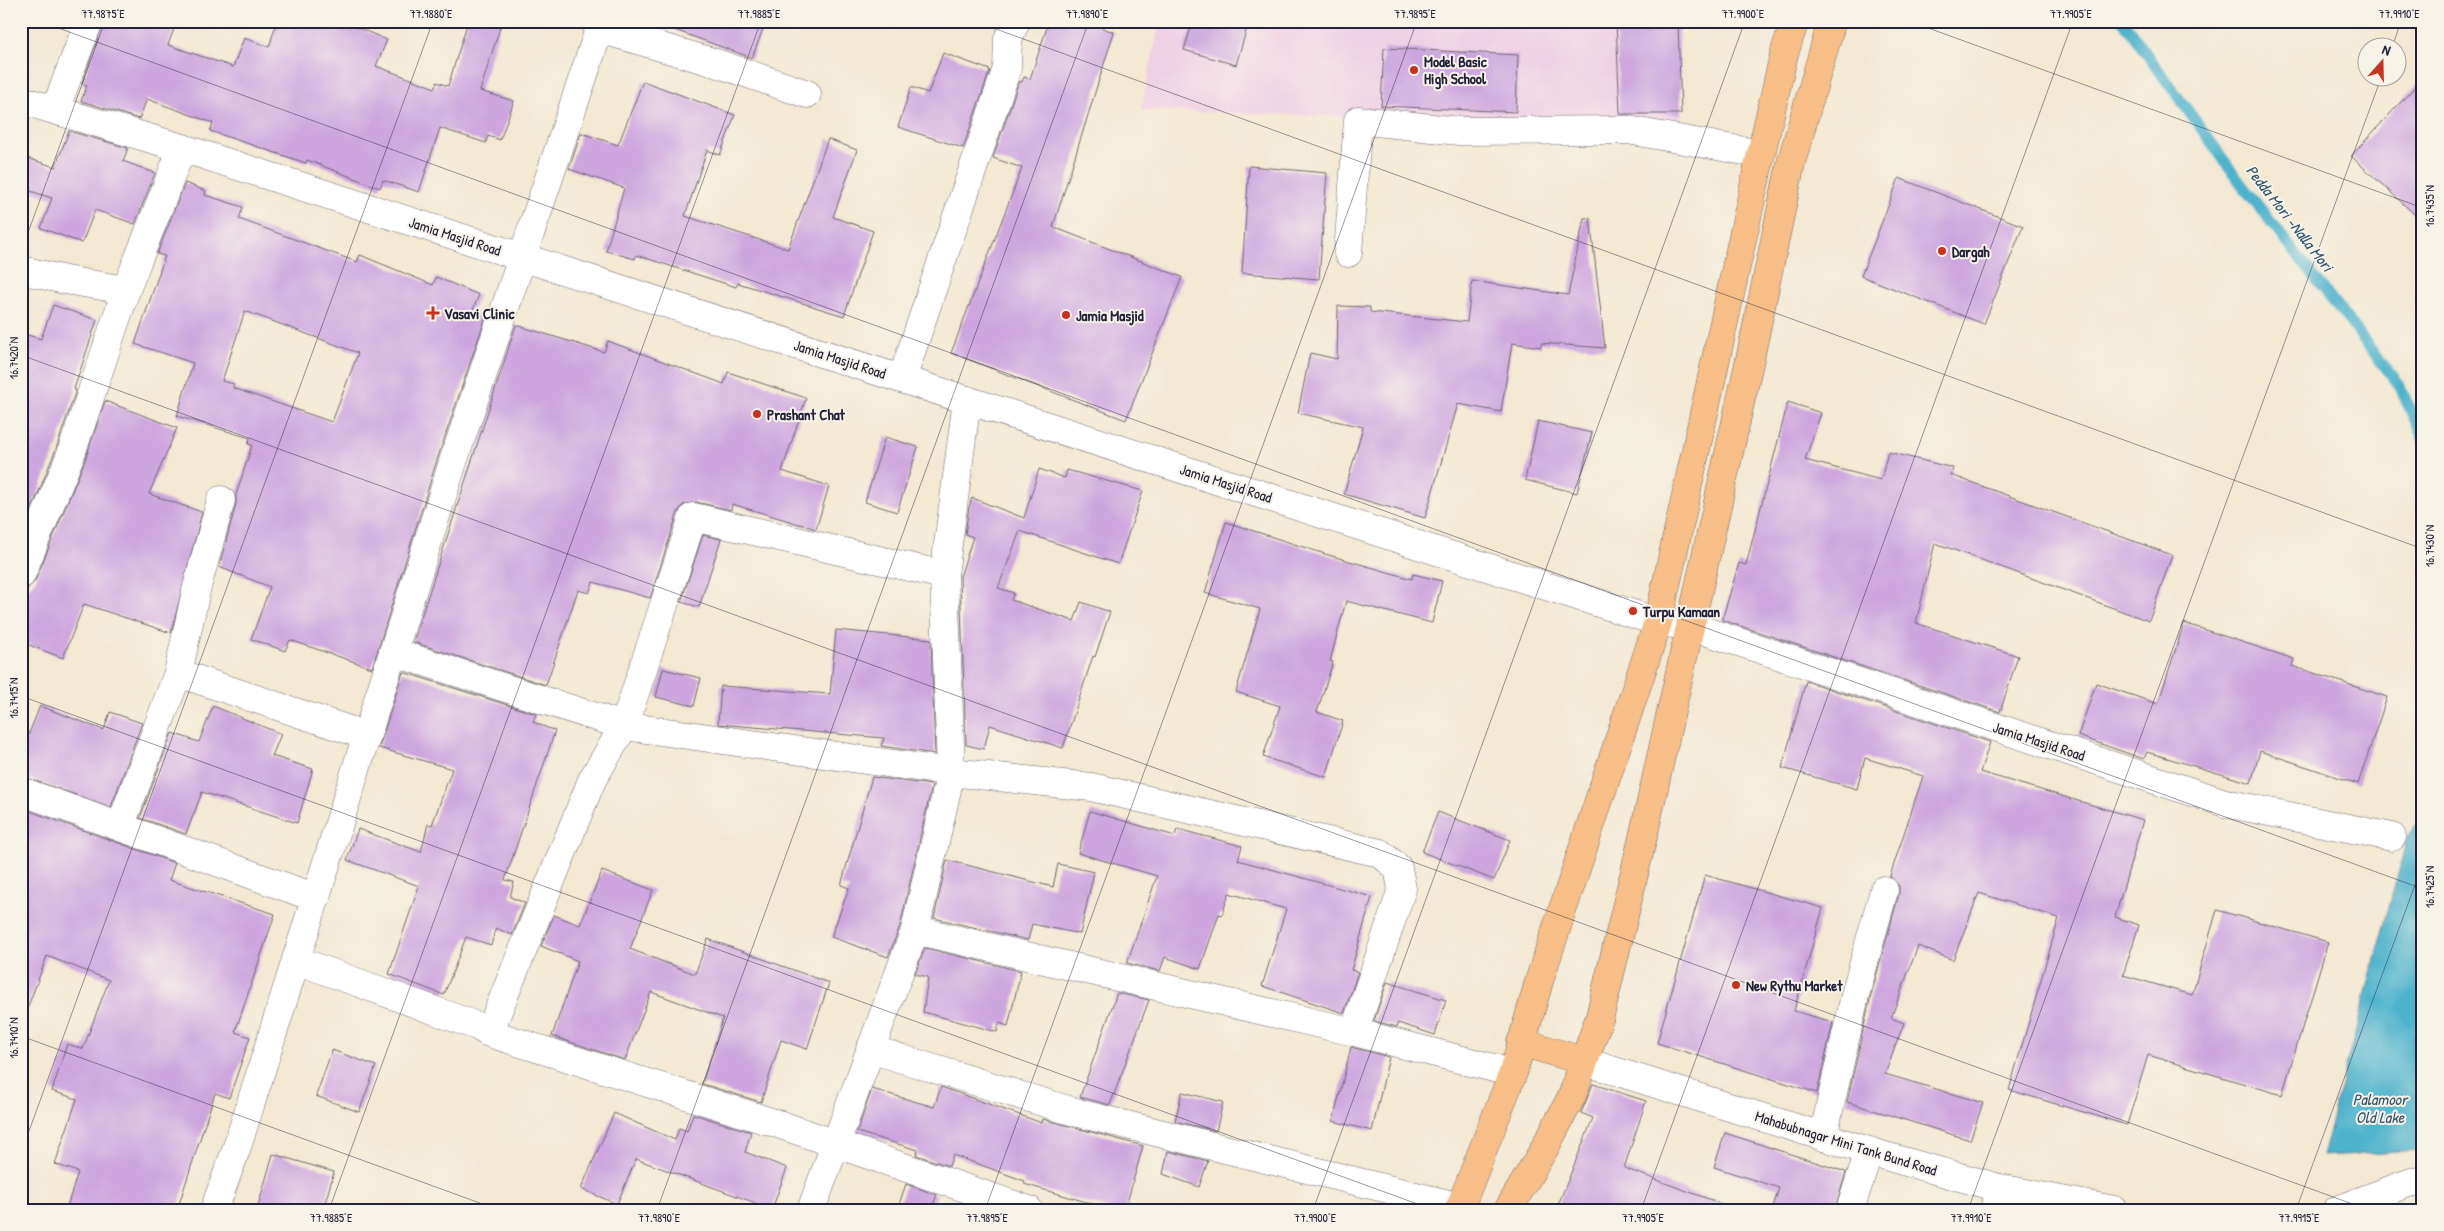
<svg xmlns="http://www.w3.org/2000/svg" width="2444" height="1231" font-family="'Patrick Hand',sans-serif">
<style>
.built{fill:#f0d0e4}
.water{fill:#4eb3cd;stroke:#386a84}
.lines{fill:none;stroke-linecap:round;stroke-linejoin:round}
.stream{stroke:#4eb3cd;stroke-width:11}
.building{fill:#cda6df;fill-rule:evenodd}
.minor-casing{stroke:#6b6770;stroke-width:29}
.highway-casing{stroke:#6b6770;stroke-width:29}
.minor{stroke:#fff;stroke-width:28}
.highway{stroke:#f7be87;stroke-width:28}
.ticks{fill:none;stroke:#22223b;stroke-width:1;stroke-opacity:0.45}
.poi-dot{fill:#c8321e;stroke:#f7f3e8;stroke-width:2}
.labels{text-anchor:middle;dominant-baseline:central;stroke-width:4;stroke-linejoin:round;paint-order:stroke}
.poi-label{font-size:15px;font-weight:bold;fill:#22223b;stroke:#f7f3e8;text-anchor:start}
.street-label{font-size:15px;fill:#22223b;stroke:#f7f3e8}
.water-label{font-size:16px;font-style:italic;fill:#31556e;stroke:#f7f3e8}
.neatline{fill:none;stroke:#22223b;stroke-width:2}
.ticks-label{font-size:12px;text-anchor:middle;fill:#22223b}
</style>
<rect width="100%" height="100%" fill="#f7f3e8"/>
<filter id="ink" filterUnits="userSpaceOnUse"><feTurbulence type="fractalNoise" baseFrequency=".02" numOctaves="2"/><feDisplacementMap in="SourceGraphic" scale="10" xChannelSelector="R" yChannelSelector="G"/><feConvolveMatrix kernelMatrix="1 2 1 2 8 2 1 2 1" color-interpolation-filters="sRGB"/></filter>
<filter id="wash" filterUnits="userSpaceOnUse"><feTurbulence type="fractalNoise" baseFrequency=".0096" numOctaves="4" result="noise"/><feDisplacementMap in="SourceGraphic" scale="20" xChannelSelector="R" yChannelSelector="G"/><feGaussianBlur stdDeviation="1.12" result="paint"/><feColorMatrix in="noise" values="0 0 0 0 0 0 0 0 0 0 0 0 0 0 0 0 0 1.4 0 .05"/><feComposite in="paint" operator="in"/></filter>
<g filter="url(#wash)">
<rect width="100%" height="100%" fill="#f3e8d2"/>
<path class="built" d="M 1135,21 L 1678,21 L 1681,128 L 1141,110 L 1158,30 Z"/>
<path class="water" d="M 2423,812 L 2423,1151 L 2322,1156 L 2407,840 Z"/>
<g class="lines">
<path class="stream" d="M 2123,21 L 2242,185 L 2400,386 L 2423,439"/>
</g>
<g id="blocks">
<g class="building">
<path d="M 104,21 L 177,21 L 168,45 L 233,67 L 244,38 L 269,47 L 277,21 L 342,21 L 387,40 L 376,66 L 435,88 L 437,82 L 448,86 L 468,21 L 502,21 L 480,91 L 514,101 L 500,140 L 488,136 L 486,143 L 440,128 L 419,192 L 383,180 L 380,188 L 307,160 L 306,163 L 210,131 L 213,123 L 147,99 L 139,119 L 81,101 L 87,86 L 82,84 Z"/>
<path d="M 662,21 L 766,21 L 752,58 L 661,25 Z"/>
<path d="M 1049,21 L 1082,21 L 1114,32 L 1053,227 L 1182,277 L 1126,420 L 951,353 L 1022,168 L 993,158 L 1019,81 L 1022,82 L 1024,77 L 1030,79 Z"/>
<path d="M 1193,21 L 1249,21 L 1236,65 L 1184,50 Z"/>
<path d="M 1616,21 L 1678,21 L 1681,114 L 1620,114 Z"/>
<path d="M 1384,48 L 1518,55 L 1516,112 L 1381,106 Z"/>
<path d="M 943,53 L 990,70 L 963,148 L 898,127 L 911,87 L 928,93 Z"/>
<path d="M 2423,78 L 2423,222 L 2351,156 Z"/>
<path d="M 643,81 L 735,115 L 720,155 L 707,150 L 685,216 L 788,249 L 828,139 L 857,150 L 833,217 L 873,231 L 844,316 L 738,283 L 736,287 L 636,255 L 635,259 L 606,251 L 624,188 L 569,169 L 581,133 L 618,145 Z"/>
<path d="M 69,131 L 128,148 L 123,161 L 155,173 L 135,224 L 95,210 L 82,243 L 41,228 L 52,198 L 21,188 L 21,156 L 55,167 Z"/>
<path d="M 1249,166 L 1327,173 L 1319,279 L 1242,273 Z"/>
<path d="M 1899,178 L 2023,226 L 1984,324 L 1861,276 Z"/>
<path d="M 185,183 L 206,191 L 205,195 L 243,207 L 239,219 L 357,262 L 360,255 L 433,285 L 436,277 L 479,295 L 472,312 L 486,316 L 438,457 L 372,668 L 290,640 L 285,651 L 251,639 L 270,587 L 219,567 L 236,504 L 236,495 L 252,445 L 248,444 L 250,438 L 177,416 L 193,363 L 135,344 L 165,256 L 157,254 ZM 245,311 L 358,353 L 332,422 L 233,388 L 234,384 L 222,381 Z"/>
<path d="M 1584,218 L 1590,218 L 1605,348 L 1541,343 L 1541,347 L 1512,343 L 1501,412 L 1458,404 L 1425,518 L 1344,494 L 1363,427 L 1298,413 L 1310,353 L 1337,359 L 1338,306 L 1370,307 L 1370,312 L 1467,322 L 1472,281 L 1568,295 Z"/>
<path d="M 53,305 L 97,320 L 74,389 L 76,390 L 56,449 L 26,523 L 21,521 L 21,333 L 41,339 Z"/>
<path d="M 516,325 L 604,352 L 608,341 L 724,384 L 728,372 L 806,398 L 782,471 L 829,486 L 816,529 L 732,504 L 731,510 L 696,502 L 683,505 L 678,512 L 650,598 L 593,582 L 589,593 L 578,590 L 546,685 L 413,642 Z"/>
<path d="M 105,401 L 177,428 L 149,494 L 202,512 L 171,633 L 84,604 L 63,658 L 21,642 L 21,607 L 27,589 L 35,581 L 85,460 Z"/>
<path d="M 1788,402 L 1821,413 L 1805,460 L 1881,480 L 1888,452 L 1953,468 L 1951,475 L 2172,555 L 2149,621 L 1935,543 L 1916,623 L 2018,656 L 2000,712 L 1722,620 L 1739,563 L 1746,565 Z"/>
<path d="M 1538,421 L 1592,433 L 1577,493 L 1525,480 Z"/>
<path d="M 885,437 L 918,447 L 897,512 L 865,502 Z"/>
<path d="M 1039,469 L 1065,478 L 1067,470 L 1143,491 L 1118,564 L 1020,531 L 998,588 L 1014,593 L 1011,600 L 1074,621 L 1081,602 L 1110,612 L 1095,657 L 1093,656 L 1063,748 L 990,725 L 984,749 L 966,745 L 960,577 L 973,537 L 965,534 L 969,507 L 972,498 L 1024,518 Z"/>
<path d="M 1226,522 L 1325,554 L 1412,579 L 1413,574 L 1442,581 L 1432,623 L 1346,601 L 1330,661 L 1333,662 L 1317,712 L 1343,721 L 1326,777 L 1263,757 L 1280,706 L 1236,692 L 1260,609 L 1205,593 Z"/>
<path d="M 703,535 L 721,539 L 699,607 L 681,602 Z"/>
<path d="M 2184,623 L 2294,659 L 2292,666 L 2387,697 L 2358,784 L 2260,751 L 2251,783 L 2147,752 L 2144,759 L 2078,736 L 2096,683 L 2158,704 Z"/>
<path d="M 836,630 L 931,639 L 935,754 L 881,746 L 884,738 L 718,724 L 721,686 L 830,694 Z"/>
<path d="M 663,669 L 701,678 L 694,706 L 656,697 Z"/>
<path d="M 403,672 L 536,714 L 533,722 L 555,731 L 505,880 L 514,882 L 510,897 L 525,903 L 512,935 L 496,928 L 491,945 L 466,937 L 444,995 L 389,974 L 419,886 L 347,860 L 358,829 L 421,852 L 428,824 L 432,825 L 452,769 L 379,748 Z"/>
<path d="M 1806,681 L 1990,742 L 1980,772 L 2143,820 L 2115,917 L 2139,925 L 2123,975 L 2192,995 L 2217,910 L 2328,942 L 2282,1095 L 2148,1055 L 2127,1125 L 2009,1090 L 2059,918 L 1979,893 L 1953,960 L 1918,946 L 1891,1018 L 1904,1023 L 1885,1074 L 1983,1103 L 1970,1140 L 1847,1102 L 1871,995 L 1899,894 L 1899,886 L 1890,876 L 1923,776 L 1865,758 L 1857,789 L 1782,768 Z"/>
<path d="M 40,706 L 104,730 L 110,712 L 142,723 L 111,807 L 21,776 L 21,733 L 28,736 Z"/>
<path d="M 213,706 L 281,734 L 272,756 L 313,769 L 297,823 L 202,792 L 186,834 L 140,818 L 172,733 L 199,742 Z"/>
<path d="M 872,777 L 932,785 L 900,926 L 888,957 L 831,937 L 849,888 L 841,885 Z"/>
<path d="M 21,808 L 175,863 L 169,880 L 275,914 L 235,1032 L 250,1037 L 229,1098 L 215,1093 L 177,1210 L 66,1210 L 78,1172 L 55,1164 L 77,1099 L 52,1091 L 67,1044 L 83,1049 L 109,980 L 47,956 L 24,1017 L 21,1016 Z"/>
<path d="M 1090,811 L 1175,836 L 1177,829 L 1242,846 L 1238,860 L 1372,897 L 1351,970 L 1358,972 L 1344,1013 L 1262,986 L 1286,909 L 1229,893 L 1222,915 L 1219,914 L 1200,969 L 1165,957 L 1160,971 L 1127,963 L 1157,876 L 1078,853 Z"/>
<path d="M 1438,812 L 1510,840 L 1494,880 L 1422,852 Z"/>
<path d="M 947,860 L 1053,887 L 1058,864 L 1094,872 L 1080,934 L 1032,924 L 1028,940 L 934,918 Z"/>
<path d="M 602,871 L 653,890 L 630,949 L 695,974 L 708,939 L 829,983 L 807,1049 L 781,1040 L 761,1102 L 702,1084 L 723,1018 L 651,992 L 625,1060 L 552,1036 L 578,961 L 541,946 L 554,915 L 580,925 Z"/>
<path d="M 1705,875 L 1823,908 L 1794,1011 L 1833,1022 L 1817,1093 L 1657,1043 Z"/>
<path d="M 925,948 L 1021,971 L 1008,1026 L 999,1023 L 997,1032 L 923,1012 L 928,977 L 915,974 Z"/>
<path d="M 1387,982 L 1446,1000 L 1435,1035 L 1398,1023 L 1397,1027 L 1374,1021 Z"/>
<path d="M 1117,993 L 1149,1000 L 1110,1105 L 1080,1097 Z"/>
<path d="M 1351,1047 L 1389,1057 L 1372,1131 L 1333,1121 Z"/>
<path d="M 332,1050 L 376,1066 L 359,1112 L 316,1096 Z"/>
<path d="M 1593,1084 L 1646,1101 L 1624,1168 L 1728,1206 L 1728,1210 L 1556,1210 L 1593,1118 L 1581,1113 Z"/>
<path d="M 941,1087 L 1042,1123 L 1043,1119 L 1143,1146 L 1125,1210 L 1114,1210 L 1024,1184 L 1025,1181 L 953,1155 L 949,1166 L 916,1155 L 918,1150 L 857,1132 L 872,1089 L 934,1107 Z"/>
<path d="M 1182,1092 L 1223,1102 L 1216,1131 L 1175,1121 Z"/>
<path d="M 614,1113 L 675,1140 L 679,1128 L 687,1131 L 693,1114 L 751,1132 L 745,1152 L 787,1168 L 772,1209 L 636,1159 L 617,1204 L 581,1189 Z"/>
<path d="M 1725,1133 L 1846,1172 L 1835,1210 L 1772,1210 L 1779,1188 L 1714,1167 Z"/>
<path d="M 1168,1151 L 1208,1161 L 1199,1187 L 1163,1174 Z"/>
<path d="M 273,1154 L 334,1172 L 323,1210 L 257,1210 Z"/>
<path d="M 906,1184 L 937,1195 L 931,1210 L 897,1210 Z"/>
</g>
</g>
</g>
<g filter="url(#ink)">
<use href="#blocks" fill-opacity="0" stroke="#6b6770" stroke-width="1"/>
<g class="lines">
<g class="minor-casing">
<g id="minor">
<path d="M 600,29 L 719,64 L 807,94"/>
<path d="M 21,100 L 182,148 L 1658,622 L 1690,626 L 2225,803 L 2392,837"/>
<path d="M 55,110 L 89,21"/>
<path d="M 1348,253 L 1358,120 L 1459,131 L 1628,130 L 1761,154"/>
<path d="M 21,270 L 65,280 L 126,290"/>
<path d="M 902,379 L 1007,68 L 1008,39 L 1016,21"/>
<path d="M 21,575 L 71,454 L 126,290 L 182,148"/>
<path d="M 393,652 L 624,726 L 951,772 L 1091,787 L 1380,853 L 1398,868 L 1402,889 L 1354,1032 L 1513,1073"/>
<path d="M 178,673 L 367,736"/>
<path d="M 21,791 L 316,898"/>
<path d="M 120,827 L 178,673 L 196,591 L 221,500"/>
<path d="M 915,930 L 1354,1032"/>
<path d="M 296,960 L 477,1026 L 489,1033 L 781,1125 L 1029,1210"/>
<path d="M 489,1033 L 592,780 L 624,726 L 693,517 L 944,575 L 967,400"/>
<path d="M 870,1049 L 1078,1113 L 1461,1207"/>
<path d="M 1583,1061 L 1885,1156 L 1999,1188 L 2114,1210"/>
<path d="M 1823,1137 L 1856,991 L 1884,890"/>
<path d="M 214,1210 L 237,1147 L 453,462 L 602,21"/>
<path d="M 811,1210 L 915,930 L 951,772 L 944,575"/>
<path d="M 1850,1210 L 1869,1151"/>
<path d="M 1994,1210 L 1999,1188"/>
<path d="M 2337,1210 L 2411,1182 L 2423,1182"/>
</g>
</g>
<g class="highway-casing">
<g id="highway">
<path d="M 1521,1042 L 1583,1061"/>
<path d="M 1459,1210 L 1513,1073 L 1540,978 L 1658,622 L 1761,154 L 1784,54 L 1795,21"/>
<path d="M 1508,1210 L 1544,1149 L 1572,1096 L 1600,1016 L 1643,837 L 1750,359 L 1791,163 L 1832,21"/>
</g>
</g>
<use href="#minor" class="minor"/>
<use href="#highway" class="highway"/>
</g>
</g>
<path class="ticks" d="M 39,21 L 2423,889M 974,21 L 2423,549M 1909,21 L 2423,208M 2392,48 L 2401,21M 21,252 L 105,21M 21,355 L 2369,1210M 21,696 L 1434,1210M 21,1036 L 499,1210M 21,1153 L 433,21M 329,1210 L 761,21M 657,1210 L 1089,21M 985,1210 L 1417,21M 1313,1210 L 1745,21M 1641,1210 L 2073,21M 1968,1210 L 2381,78M 2296,1210 L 2423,863"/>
<g class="poi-dot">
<circle cx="1414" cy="70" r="5"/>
<circle cx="1942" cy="251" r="5"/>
<path d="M430.5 305.5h5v5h5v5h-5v5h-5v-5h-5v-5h5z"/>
<circle cx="1066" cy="315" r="5"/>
<circle cx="757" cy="414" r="5"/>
<circle cx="1633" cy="611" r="5"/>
<circle cx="1736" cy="985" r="5"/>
</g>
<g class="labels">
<g class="poi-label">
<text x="1424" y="61">Model Basic<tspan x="1424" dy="17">High School</tspan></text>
<text x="1952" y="251">Dargah</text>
<text x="444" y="313">Vasavi Clinic</text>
<text x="1076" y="315">Jamia Masjid</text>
<text x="767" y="414">Prashant Chat</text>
<text x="1643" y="611">Turpu Kamaan</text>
<text x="1746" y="985">New Rythu Market</text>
</g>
<g class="street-label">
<text transform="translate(455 236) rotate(18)">Jamia Masjid Road</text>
<text transform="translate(840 359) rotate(18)">Jamia Masjid Road</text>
<text transform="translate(1226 483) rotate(18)">Jamia Masjid Road</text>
<text transform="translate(2039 741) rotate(18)">Jamia Masjid Road</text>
<text transform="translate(1846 1143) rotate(17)">Mahabubnagar Mini Tank Bund Road</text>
</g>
<g class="water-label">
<text transform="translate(2290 218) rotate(52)">Pedda Mori -Nalla Mori</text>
<text x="2380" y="1099">Palamoor<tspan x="2380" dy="18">Old Lake</tspan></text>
</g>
</g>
<rect width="2444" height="1231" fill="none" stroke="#f7f3e8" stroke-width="55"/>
<g transform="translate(2382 62) rotate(20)"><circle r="24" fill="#f7f3e8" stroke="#a29fa3"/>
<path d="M0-4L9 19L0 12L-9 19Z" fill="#c8321e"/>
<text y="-8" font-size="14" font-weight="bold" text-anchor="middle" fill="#22223b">N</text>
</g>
<rect x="28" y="28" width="2388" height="1176" class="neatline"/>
<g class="ticks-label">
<text x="103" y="18">77.9875°E</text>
<text x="431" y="18">77.9880°E</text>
<text x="759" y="18">77.9885°E</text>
<text x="1087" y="18">77.9890°E</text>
<text x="1415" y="18">77.9895°E</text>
<text x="1743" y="18">77.9900°E</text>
<text x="2071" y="18">77.9905°E</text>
<text x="2399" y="18">77.9910°E</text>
<text transform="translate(2430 206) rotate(-90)" y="4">16.7435°N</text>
<text transform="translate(14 358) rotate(-90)" y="4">16.7420°N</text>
<text transform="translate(2430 546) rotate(-90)" y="4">16.7430°N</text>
<text transform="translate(14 698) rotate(-90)" y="4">16.7415°N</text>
<text transform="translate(2430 887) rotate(-90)" y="4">16.7425°N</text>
<text transform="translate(14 1038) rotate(-90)" y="4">16.7410°N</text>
<text x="331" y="1222">77.9885°E</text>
<text x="659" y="1222">77.9890°E</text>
<text x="987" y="1222">77.9895°E</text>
<text x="1315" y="1222">77.9900°E</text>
<text x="1643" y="1222">77.9905°E</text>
<text x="1971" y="1222">77.9910°E</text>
<text x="2299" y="1222">77.9915°E</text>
</g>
</svg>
